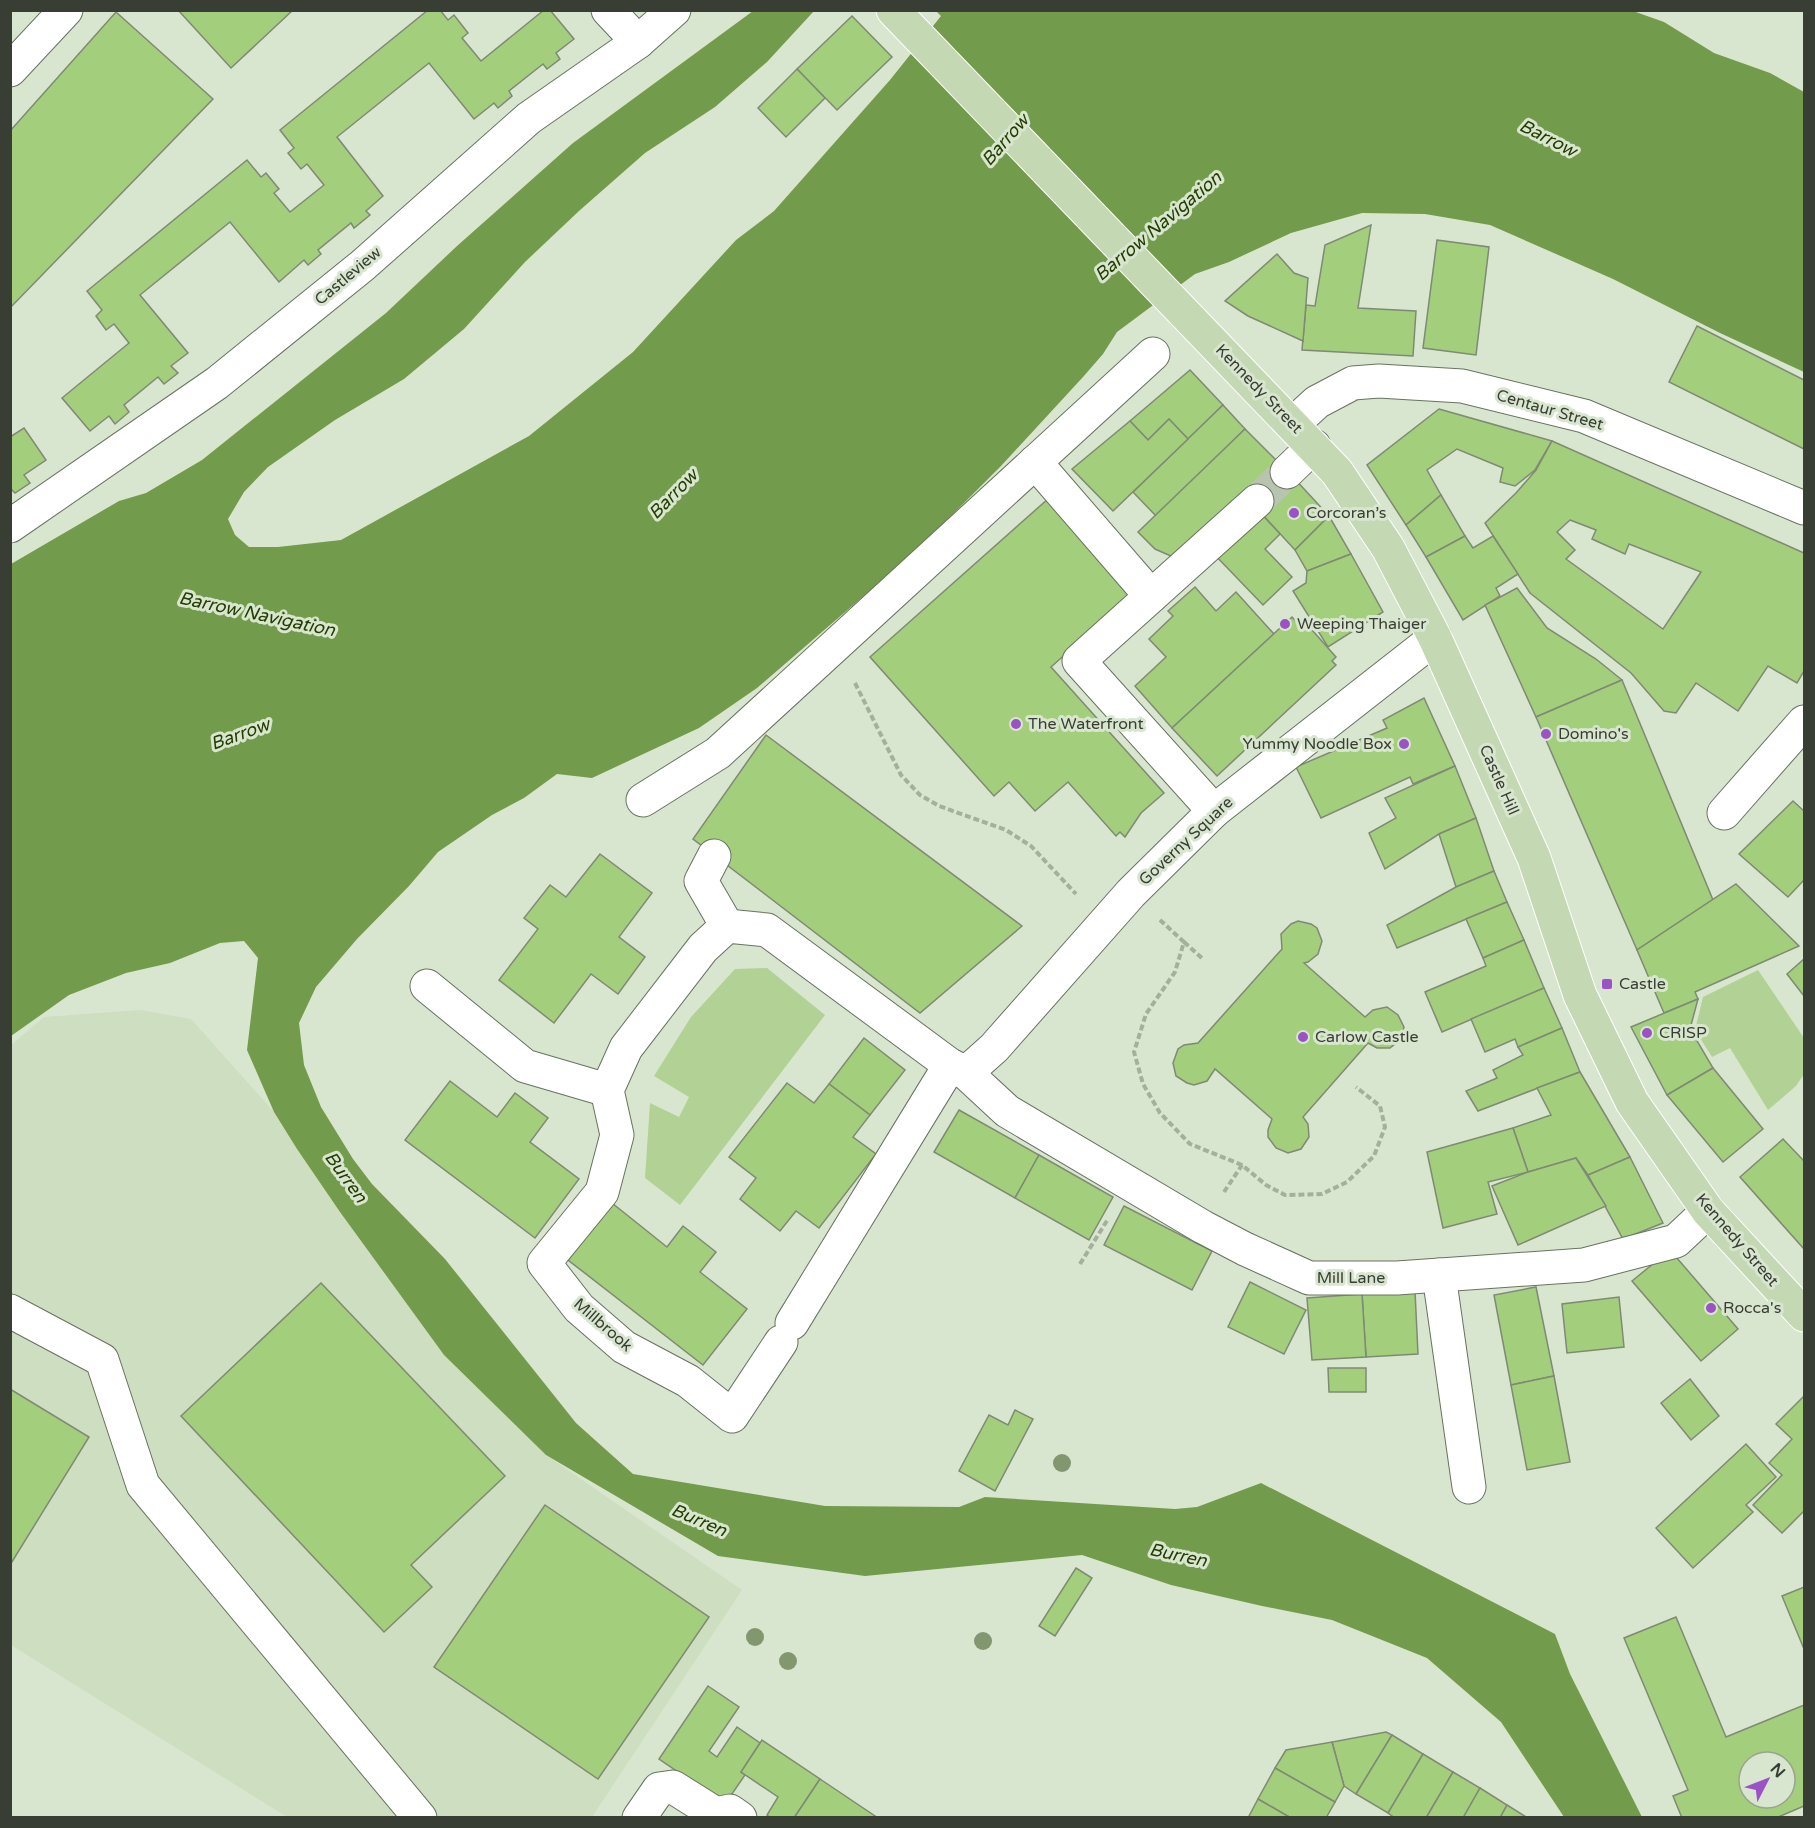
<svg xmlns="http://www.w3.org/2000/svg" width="1815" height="1828" font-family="'Varela Round',sans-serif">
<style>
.built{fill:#cedec0}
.green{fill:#b1d195}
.water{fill:#739b4c}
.building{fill:#a3ce7c;stroke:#7f8a75;stroke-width:1.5;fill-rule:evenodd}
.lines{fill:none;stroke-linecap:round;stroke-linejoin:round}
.minor-tunnel{stroke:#b9c4b0;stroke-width:33;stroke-dasharray:33 16;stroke-linecap:butt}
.minor-casing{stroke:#68735f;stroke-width:35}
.major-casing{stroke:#fff;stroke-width:35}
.path{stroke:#a4af9c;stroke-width:4;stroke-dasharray:6 3;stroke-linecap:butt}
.minor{stroke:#fff;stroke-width:33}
.major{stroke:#c4d9b3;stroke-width:33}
.tree{fill:#82976e}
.poi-dot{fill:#9b52c5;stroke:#d9e6cf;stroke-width:2}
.labels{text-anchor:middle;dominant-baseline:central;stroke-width:6;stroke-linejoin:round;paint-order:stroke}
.street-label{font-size:16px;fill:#393e35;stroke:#d9e6cf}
.poi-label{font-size:16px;fill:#393e35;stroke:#d9e6cf;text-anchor:start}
.water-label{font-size:18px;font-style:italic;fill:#243e02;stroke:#d9e6cf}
</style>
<rect width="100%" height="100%" fill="#d9e6cf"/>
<path class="built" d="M 140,1010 L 191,1019 L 274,1112 L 297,1149 L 340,1212 L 444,1355 L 546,1455 L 742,1590 L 592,1817 L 287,1817 L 11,1645 L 10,1046 L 44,1017 Z"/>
<g class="green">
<path d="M 767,968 L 825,1015 L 680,1205 L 645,1178 L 650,1103 L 679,1117 L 689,1097 L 654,1076 L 691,1017 L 735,969 Z"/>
<path d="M 1758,970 L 1804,1038 L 1804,1074 L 1796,1086 L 1768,1110 L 1730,1048 L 1712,1057 L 1695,1030 L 1703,997 Z"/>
</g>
<path class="water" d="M 753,11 L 814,11 L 767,62 L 715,107 L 645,153 L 579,211 L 525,262 L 464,329 L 404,379 L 335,420 L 268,467 L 244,492 L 228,519 L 235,535 L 249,547 L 278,547 L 341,540 L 529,436 L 633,352 L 736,240 L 774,211 L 890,80 L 941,16 L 936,11 L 1633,11 L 1664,22 L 1714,53 L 1770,73 L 1804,92 L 1804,372 L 1720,333 L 1613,279 L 1490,225 L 1425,214 L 1362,213 L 1291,233 L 1229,262 L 1195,274 L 1117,332 L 1103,354 L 1083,377 L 1001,466 L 917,550 L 757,688 L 699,728 L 592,778 L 557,774 L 524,798 L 492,815 L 438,852 L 409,886 L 357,939 L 316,987 L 299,1023 L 304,1065 L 321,1107 L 353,1159 L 372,1184 L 445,1259 L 576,1423 L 633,1474 L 825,1506 L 959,1507 L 985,1497 L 1175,1509 L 1197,1507 L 1261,1483 L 1555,1634 L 1570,1674 L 1642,1817 L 1564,1817 L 1501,1722 L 1427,1658 L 1332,1620 L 1262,1606 L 1171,1585 L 1082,1555 L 865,1576 L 718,1556 L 546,1455 L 444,1355 L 340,1212 L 297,1149 L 274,1112 L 247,1050 L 258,958 L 244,941 L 220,943 L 170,963 L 126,973 L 69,995 L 11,1036 L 11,564 L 119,501 L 146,493 L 202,460 L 386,313 L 457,246 L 573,143 Z"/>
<g class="building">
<path d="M 178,10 L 293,10 L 231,68 Z"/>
<path d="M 428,10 L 440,10 L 448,20 L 454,15 L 468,33 L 462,38 L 481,61 L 544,10 L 550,10 L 574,39 L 556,53 L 560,59 L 547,69 L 543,64 L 509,91 L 512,96 L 498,108 L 494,103 L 474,119 L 429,63 L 337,137 L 383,196 L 366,211 L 370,215 L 354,228 L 351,223 L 318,250 L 321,254 L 308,265 L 304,260 L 279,282 L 230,222 L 140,295 L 188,353 L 171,366 L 178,373 L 164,384 L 158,377 L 124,405 L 129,412 L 115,424 L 109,416 L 90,431 L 62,398 L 129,343 L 114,324 L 106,330 L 96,316 L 102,310 L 87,291 L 247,160 L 261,177 L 266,173 L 279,189 L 274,193 L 290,212 L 324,185 L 307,164 L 301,169 L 288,153 L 294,148 L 280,130 Z"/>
<path d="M 116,12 L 213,99 L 10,308 L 10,131 Z"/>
<path d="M 852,16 L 892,57 L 837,110 L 797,69 Z"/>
<path d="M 797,69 L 825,98 L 786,137 L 758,108 Z"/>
<path d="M 1371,225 L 1358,308 L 1416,311 L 1413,356 L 1302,350 L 1306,305 L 1315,306 L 1325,245 Z"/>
<path d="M 1437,240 L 1489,247 L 1476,355 L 1423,348 Z"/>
<path d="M 1277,254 L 1294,273 L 1308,278 L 1303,341 L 1248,316 L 1225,301 Z"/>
<path d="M 1697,326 L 1804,380 L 1804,449 L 1669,382 Z"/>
<path d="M 1190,370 L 1223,405 L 1188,439 L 1169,419 L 1148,440 L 1130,421 Z"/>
<path d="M 1223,405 L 1245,429 L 1156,516 L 1133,492 Z"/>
<path d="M 1439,409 L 1552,441 L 1535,470 L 1515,486 L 1500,482 L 1503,468 L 1457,449 L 1427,470 L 1441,495 L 1406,525 L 1367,465 Z"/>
<path d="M 1169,419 L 1188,439 L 1113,511 L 1072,469 L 1130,421 L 1148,440 Z"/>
<path d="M 24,428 L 46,460 L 24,475 L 30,483 L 15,493 L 10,488 L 10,437 Z"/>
<path d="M 1245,429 L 1293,477 L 1262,506 L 1182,561 L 1155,549 L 1138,532 Z"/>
<path d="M 1552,441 L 1804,553 L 1804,671 L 1797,683 L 1768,666 L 1738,711 L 1696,683 L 1676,713 L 1664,711 L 1631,673 L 1530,593 L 1485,523 L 1516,493 L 1536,470 ZM 1570,520 L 1596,530 L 1592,539 L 1625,554 L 1629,544 L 1701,572 L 1663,629 L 1566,559 L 1575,550 L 1557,532 Z"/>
<path d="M 1293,477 L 1329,516 L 1295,550 L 1258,510 Z"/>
<path d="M 1441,495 L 1465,536 L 1426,557 L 1406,525 Z"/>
<path d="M 1049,498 L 1134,593 L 1051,667 L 1164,793 L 1141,813 L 1125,837 L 1120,832 L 1116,836 L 1068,782 L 1035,811 L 1009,782 L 994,796 L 870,657 Z"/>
<path d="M 1258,510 L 1280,534 L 1265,549 L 1292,577 L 1263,605 L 1213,553 Z"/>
<path d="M 1329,516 L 1351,554 L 1307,571 L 1295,550 Z"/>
<path d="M 1465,536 L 1473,548 L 1493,536 L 1518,574 L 1496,588 L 1500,596 L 1463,620 L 1426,557 Z"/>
<path d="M 1351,554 L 1383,612 L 1328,647 L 1293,591 L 1306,583 L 1307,571 Z"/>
<path d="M 1195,587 L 1216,611 L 1236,592 L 1274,634 L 1172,728 L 1135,686 L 1166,657 L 1149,639 L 1173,616 L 1168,611 Z"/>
<path d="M 1517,588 L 1547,628 L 1596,659 L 1622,680 L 1536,717 L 1485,605 Z"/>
<path d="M 1292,617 L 1300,626 L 1304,621 L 1336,657 L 1332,661 L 1336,665 L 1217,776 L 1172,728 Z"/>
<path d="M 1622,680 L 1713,900 L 1637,950 L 1536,717 Z"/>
<path d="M 1424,698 L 1455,766 L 1413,784 L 1410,777 L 1321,818 L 1296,767 L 1387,728 L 1383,720 Z"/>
<path d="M 766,735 L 1022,926 L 920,1013 L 693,839 Z"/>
<path d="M 1455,766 L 1476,818 L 1439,834 L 1385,869 L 1369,833 L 1396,818 L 1385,798 Z"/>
<path d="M 1793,801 L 1804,811 L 1804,880 L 1788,897 L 1739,854 Z"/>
<path d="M 1476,818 L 1494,871 L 1456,887 L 1439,834 Z"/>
<path d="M 600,854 L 652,893 L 619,937 L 645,957 L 618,994 L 591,974 L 554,1023 L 499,980 L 538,929 L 524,918 L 550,885 L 566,897 Z"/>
<path d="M 1494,871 L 1507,902 L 1397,948 L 1387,925 L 1456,887 Z"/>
<path d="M 1736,884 L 1799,946 L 1695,992 L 1698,999 L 1664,1013 L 1637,950 Z"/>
<path d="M 1507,902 L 1524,940 L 1483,958 L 1466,919 Z"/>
<path d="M 1298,921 L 1311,924 L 1317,928 L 1322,941 L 1318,954 L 1308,962 L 1304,963 L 1365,1017 L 1373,1010 L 1387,1007 L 1398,1015 L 1404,1027 L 1400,1040 L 1390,1048 L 1377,1048 L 1368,1043 L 1303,1117 L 1308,1124 L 1309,1137 L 1301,1149 L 1288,1153 L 1276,1148 L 1268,1137 L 1268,1130 L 1272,1119 L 1215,1069 L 1207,1081 L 1194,1085 L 1187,1083 L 1176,1076 L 1173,1063 L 1178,1049 L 1184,1045 L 1198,1043 L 1282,949 L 1281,934 L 1291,924 Z"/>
<path d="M 1524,940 L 1544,988 L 1442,1032 L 1425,992 L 1486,966 L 1483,958 Z"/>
<path d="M 1804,959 L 1804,996 L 1787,974 Z"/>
<path d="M 1544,988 L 1562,1028 L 1518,1047 L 1515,1039 L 1485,1052 L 1471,1019 Z"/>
<path d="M 1698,999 L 1690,1029 L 1713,1068 L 1667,1095 L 1631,1027 Z"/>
<path d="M 1562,1028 L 1580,1072 L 1478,1111 L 1466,1091 L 1497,1078 L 1493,1070 L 1523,1055 L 1518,1047 Z"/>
<path d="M 864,1038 L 905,1070 L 870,1115 L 829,1084 Z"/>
<path d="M 1713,1068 L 1763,1129 L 1723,1162 L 1667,1095 Z"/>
<path d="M 1580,1072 L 1630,1157 L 1588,1175 L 1576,1158 L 1528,1172 L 1513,1128 L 1551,1115 L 1537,1088 Z"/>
<path d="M 450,1081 L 497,1117 L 515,1093 L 548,1118 L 530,1142 L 579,1179 L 535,1238 L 405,1140 Z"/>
<path d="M 787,1083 L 814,1103 L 829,1084 L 870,1115 L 853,1137 L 876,1154 L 819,1228 L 796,1211 L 780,1231 L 740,1199 L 756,1178 L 729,1157 Z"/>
<path d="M 959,1110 L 1039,1155 L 1015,1198 L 934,1152 Z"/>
<path d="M 1513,1128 L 1528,1172 L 1488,1182 L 1497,1214 L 1443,1228 L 1427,1152 Z"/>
<path d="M 1783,1139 L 1804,1161 L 1804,1249 L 1740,1177 Z"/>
<path d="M 1039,1155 L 1113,1197 L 1089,1240 L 1015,1198 Z"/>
<path d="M 1630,1157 L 1663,1223 L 1623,1239 L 1588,1175 Z"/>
<path d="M 1576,1158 L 1606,1206 L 1518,1245 L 1492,1186 L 1528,1172 Z"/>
<path d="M 612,1203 L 667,1247 L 683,1226 L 716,1252 L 700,1272 L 747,1309 L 703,1365 L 568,1260 Z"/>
<path d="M 1124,1206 L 1212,1251 L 1192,1290 L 1104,1245 Z"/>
<path d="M 1670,1250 L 1738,1329 L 1701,1361 L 1632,1281 Z"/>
<path d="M 1250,1282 L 1306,1310 L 1284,1354 L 1228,1327 Z"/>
<path d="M 321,1283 L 505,1476 L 411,1565 L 432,1587 L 384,1632 L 181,1416 Z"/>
<path d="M 1536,1287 L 1554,1376 L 1511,1385 L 1494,1295 Z"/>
<path d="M 1415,1291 L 1418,1354 L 1366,1357 L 1362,1294 Z"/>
<path d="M 1362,1294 L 1366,1357 L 1312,1360 L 1307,1298 Z"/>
<path d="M 1619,1297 L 1624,1347 L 1567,1353 L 1562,1304 Z"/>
<path d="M 1328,1368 L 1366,1368 L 1366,1392 L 1329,1392 Z"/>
<path d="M 1554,1376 L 1570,1462 L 1527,1470 L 1511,1385 Z"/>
<path d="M 1690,1379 L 1719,1416 L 1691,1440 L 1661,1403 Z"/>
<path d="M 10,1389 L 89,1437 L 10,1565 Z"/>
<path d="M 1804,1396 L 1804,1511 L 1782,1533 L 1753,1505 L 1782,1475 L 1769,1463 L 1792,1439 L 1776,1424 Z"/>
<path d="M 1015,1410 L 1033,1419 L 995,1491 L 959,1471 L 989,1415 L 1008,1425 Z"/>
<path d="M 1746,1444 L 1776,1477 L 1746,1505 L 1753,1512 L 1693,1568 L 1656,1528 Z"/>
<path d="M 545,1505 L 709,1617 L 598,1779 L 434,1667 Z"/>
<path d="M 1076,1568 L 1092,1578 L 1055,1636 L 1039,1626 Z"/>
<path d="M 1804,1587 L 1804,1649 L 1782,1596 Z"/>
<path d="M 1676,1617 L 1726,1737 L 1804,1705 L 1804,1806 L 1776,1818 L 1682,1818 L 1673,1796 L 1688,1790 L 1624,1638 ZM 1749,1762 L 1785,1762 L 1785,1798 L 1749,1798 Z"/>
<path d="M 708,1686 L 739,1707 L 709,1751 L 717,1757 L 737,1727 L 760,1743 L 741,1772 L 745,1775 L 725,1804 L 659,1759 Z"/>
<path d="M 1386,1732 L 1392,1735 L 1356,1794 L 1344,1786 L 1332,1742 Z"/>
<path d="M 1392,1735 L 1423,1754 L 1388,1813 L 1356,1794 Z"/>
<path d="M 762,1740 L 820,1779 L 794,1818 L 771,1818 L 767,1815 L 778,1797 L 741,1772 Z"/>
<path d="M 1332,1742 L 1344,1786 L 1335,1802 L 1275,1768 L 1286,1750 Z"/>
<path d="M 1423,1754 L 1453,1772 L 1426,1818 L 1395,1818 L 1388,1813 Z"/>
<path d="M 1275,1768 L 1335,1802 L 1326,1818 L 1291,1818 L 1258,1799 Z"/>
<path d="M 1453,1772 L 1480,1788 L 1463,1818 L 1426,1818 Z"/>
<path d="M 820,1779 L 878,1818 L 794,1818 Z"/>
<path d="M 1480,1788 L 1507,1805 L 1500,1818 L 1463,1818 Z"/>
<path d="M 1258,1799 L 1291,1818 L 1248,1818 Z"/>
<path d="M 1507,1805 L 1528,1818 L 1500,1818 Z"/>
</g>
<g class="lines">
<path class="minor-tunnel" d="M 1257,501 L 1287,472"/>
<g class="minor-casing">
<g id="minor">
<path d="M 608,10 L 638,42"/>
<path d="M 10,70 L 66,10"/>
<path d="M 1293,424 L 1317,402 L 1353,383 L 1379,381 L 1462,386 L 1584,416 L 1804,508"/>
<path d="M 1035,462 L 1151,596"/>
<path d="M 1287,472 L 1314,446"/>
<path d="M 10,526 L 217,383 L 362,266 L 529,118 L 638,42 L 674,10"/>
<path d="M 643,800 L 718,753 L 1153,354"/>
<path d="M 1214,811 L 1079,661 L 1257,501"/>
<path d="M 1724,813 L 1804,722"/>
<path d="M 714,856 L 701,881 L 727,926"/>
<path d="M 427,986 L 525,1066 L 607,1090"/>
<path d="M 966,1073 L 994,1048 L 1131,893 L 1214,811 L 1435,638"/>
<path d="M 1439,1275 L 1469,1487"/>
<path d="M 10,1311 L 102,1360 L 143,1485 L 420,1818"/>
<path d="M 792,1323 L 950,1065"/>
<path d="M 781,1342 L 732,1416 L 688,1381 L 624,1347 L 579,1308 L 544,1263 L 602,1192 L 617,1135 L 607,1090 L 626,1048 L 703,948 L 727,926 L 767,930 L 950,1065 L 966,1073 L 1007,1111 L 1203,1227 L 1245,1249 L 1309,1278 L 1397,1278 L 1584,1265 L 1676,1241 L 1708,1211"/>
<path d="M 639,1818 L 659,1789 L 673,1787 L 716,1814 L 730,1811 L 740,1818"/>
</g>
</g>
<g class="major-casing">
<path id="major" d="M 893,10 L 1337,472 L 1388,548 L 1435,638 L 1534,858 L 1580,995 L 1632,1102 L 1708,1211 L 1804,1315"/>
</g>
<g class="path">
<path d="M 855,683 L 901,775 L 920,795 L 939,806 L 1006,830 L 1031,846 L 1076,894"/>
<path d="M 1160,920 L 1184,942 L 1175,972 L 1146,1014 L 1134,1052 L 1143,1084 L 1160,1113 L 1190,1144 L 1242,1165 L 1266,1185 L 1285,1195 L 1322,1194 L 1347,1182 L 1374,1156 L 1385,1127 L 1380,1106 L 1356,1087"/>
<path d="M 1184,942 L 1204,960"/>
<path d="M 1224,1192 L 1242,1165"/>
<path d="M 1080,1264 L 1108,1219"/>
</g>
<use href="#minor" class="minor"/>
<use href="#major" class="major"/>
</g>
<g class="tree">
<circle cx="1062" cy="1463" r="9"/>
<circle cx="755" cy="1637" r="9"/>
<circle cx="983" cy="1641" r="9"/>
<circle cx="788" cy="1661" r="9"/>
</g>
<g class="poi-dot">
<circle cx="1294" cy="513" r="6"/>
<circle cx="1285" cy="624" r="6"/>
<circle cx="1016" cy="724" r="6"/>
<circle cx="1546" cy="734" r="6"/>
<circle cx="1404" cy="744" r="6"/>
<rect x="1601" y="978" width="12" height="12" rx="3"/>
<circle cx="1647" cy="1033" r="6"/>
<circle cx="1303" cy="1037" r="6"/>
<circle cx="1711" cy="1308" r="6"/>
</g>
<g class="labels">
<g class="street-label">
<text transform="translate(348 276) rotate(-40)">Castleview</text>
<text transform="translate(1259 389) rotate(46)">Kennedy Street</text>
<text transform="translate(1550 410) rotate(16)">Centaur Street</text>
<text transform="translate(1499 780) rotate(66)">Castle Hill</text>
<text transform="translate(1186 841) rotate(-43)">Governy Square</text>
<text transform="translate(1737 1240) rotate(49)">Kennedy Street</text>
<text x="1351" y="1278">Mill Lane</text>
<text transform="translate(603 1325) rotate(41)">Millbrook</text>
</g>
<g class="poi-label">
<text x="1306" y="513">Corcoran’s</text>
<text x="1297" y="624">Weeping Thaiger</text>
<text x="1028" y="724">The Waterfront</text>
<text x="1558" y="734">Domino's</text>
<text x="1392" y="744" text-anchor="end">Yummy Noodle Box</text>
<text x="1619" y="984">Castle</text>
<text x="1659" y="1033">CRISP</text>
<text x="1315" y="1037">Carlow Castle</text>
<text x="1723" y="1308">Rocca's</text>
</g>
<g class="water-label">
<text transform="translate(1548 138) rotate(27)">Barrow</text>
<text transform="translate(1005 140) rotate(-49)">Barrow</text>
<text transform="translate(1158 226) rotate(-40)">Barrow Navigation</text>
<text transform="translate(673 494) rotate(-46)">Barrow</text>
<text transform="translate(257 614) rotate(12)">Barrow Navigation</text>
<text transform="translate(240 734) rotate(-20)">Barrow</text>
<text transform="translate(346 1177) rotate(54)">Burren</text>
<text transform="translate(699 1520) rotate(23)">Burren</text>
<text transform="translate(1178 1555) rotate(12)">Burren</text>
</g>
</g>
<rect width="1815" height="1828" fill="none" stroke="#393e35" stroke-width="24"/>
<g transform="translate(1767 1780) rotate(48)"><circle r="28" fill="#d9e6cf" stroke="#99a391" stroke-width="1.5"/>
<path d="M0-4.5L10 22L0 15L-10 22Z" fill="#9b52c5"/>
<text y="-9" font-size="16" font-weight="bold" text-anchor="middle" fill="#393e35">N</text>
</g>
</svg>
